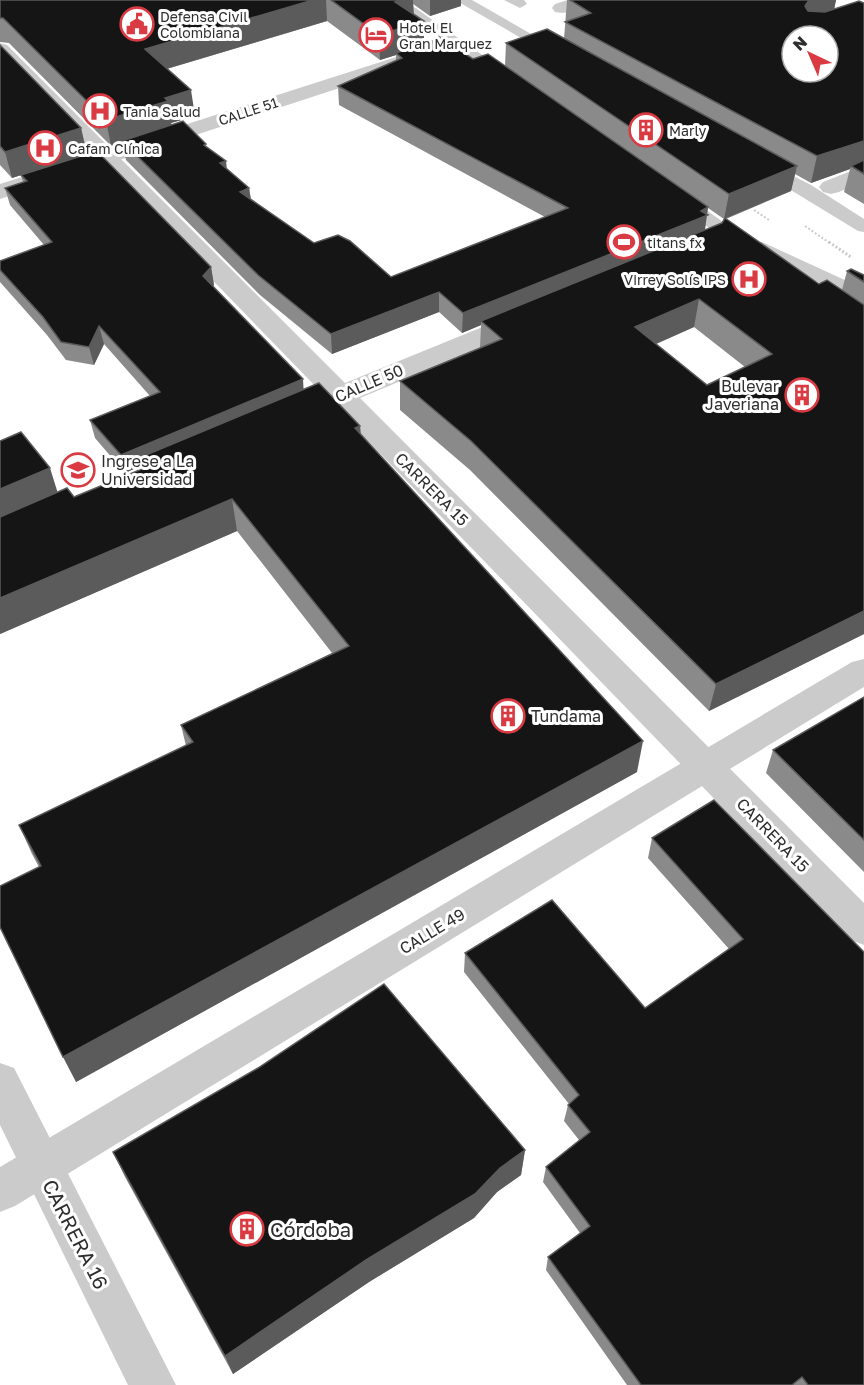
<svg xmlns="http://www.w3.org/2000/svg" width="864" height="1385" font-family="'Golos Text',sans-serif">
<style>
.lines{fill:none;stroke-linecap:round;stroke-linejoin:round}
.path-far1{stroke:#cbcbcb;stroke-width:2;stroke-dasharray:2 2;stroke-linecap:butt}
.path{stroke:#cbcbcb;stroke-width:3;stroke-dasharray:2 2;stroke-linecap:butt}
.service{fill:#cbcbcb;fill-rule:evenodd}
.minor{fill:#cbcbcb;fill-rule:evenodd}
.tertiary{fill:#cbcbcb;fill-rule:evenodd}
.wall{fill:#8a8a8a;fill-rule:evenodd}
.shaded-wall{fill:#5b5b5b}
.building{fill:#151515;stroke:#5b5b5b;stroke-width:1.5;fill-rule:evenodd}
.labels{text-anchor:middle;dominant-baseline:central;stroke-width:6;stroke-linejoin:round;paint-order:stroke}
.far-poi-label{font-size:14px;fill:#2e2e2e;stroke:#fff;text-anchor:start}
.far-street-label{font-size:14px;fill:#2e2e2e;stroke:#fff}
.street-label{font-size:16px;fill:#2e2e2e;stroke:#fff}
.poi-label{font-size:16px;fill:#2e2e2e;stroke:#fff;text-anchor:start}
.near-poi-label{font-size:20px;fill:#2e2e2e;stroke:#fff;text-anchor:start}
.near-street-label{font-size:20px;fill:#2e2e2e;stroke:#fff}
</style>
<rect width="100%" height="100%" fill="#fff"/>
<g class="lines">
<g class="path-far1">
<path d="M 754,210 L 769,220"/>
<path d="M 805,226 L 831,244"/>
</g>
<path class="path" d="M 829,242 L 851,257"/>
<g class="service">
<path d="M 388,0 L 404,0 L 512,76 L 504,81 L 499,79 Z"/>
<path d="M 455,0 L 472,0 L 561,51 L 559,54 L 549,54 Z"/>
<path d="M 504,0 L 524,0 L 527,4 L 520,8 Z"/>
<path d="M 764,161 L 811,185 L 864,219 L 864,232 L 858,231 L 758,170 L 756,166 Z"/>
<path d="M 680,194 L 686,195 L 750,242 L 762,242 L 860,287 L 864,290 L 864,305 L 748,247 L 736,247 L 674,203 L 671,199 L 674,195 Z"/>
</g>
<g class="minor">
<path d="M 568,0 L 598,0 C 591,9 566,15 555,12 L 552,8 L 555,4 Z"/>
<path d="M 0,43 L 7,45 L 345,383 L 512,315 L 521,313 L 530,315 L 534,321 L 530,327 L 360,398 L 864,903 L 864,945 L 851,940 L 336,408 L 322,412 L 312,409 L 308,403 L 312,397 L 322,393 L 0,61 Z"/>
<path d="M 864,166 L 864,181 L 839,192 L 831,194 L 823,192 L 819,187 L 823,182 Z"/>
<path d="M 0,1063 L 14,1068 L 176,1385 L 128,1385 L 0,1125 Z"/>
</g>
<g class="tertiary">
<path d="M 415,51 L 422,53 L 425,57 L 422,61 L 0,199 L 0,184 Z"/>
<path d="M 864,659 L 864,687 L 15,1206 L 0,1212 L 0,1167 L 852,662 Z"/>
</g>
</g>
<g class="wall">
<path d="M 0,0 L 461,0 L 461,6 L 430,16 L 413,4 L 414,14 L 424,44 L 473,59 L 505,66 L 506,43 L 564,39 L 567,0 L 836,0 L 834,9 L 864,3 L 864,204 L 844,192 L 850,169 L 811,183 L 795,174 L 791,191 L 726,219 L 819,284 L 842,290 L 847,271 L 864,275 L 864,634 L 709,711 L 470,470 L 400,410 L 400,381 L 480,348 L 481,325 L 462,333 L 439,312 L 332,354 L 260,295 L 126,160 L 122,143 L 111,146 L 9,43 L 0,42 ZM 327,21 L 380,60 L 396,55 L 396,60 L 338,86 L 339,105 L 545,217 L 391,277 L 314,243 L 251,199 L 249,188 L 227,169 L 207,147 L 172,125 L 171,123 L 195,116 L 167,69 ZM 708,208 L 724,219 L 722,223 L 705,230 ZM 694,327 L 745,367 L 707,385 L 656,344 Z"/>
<path d="M 0,45 L 81,128 L 87,154 L 12,178 L 0,165 Z"/>
<path d="M 21,175 L 211,267 L 214,285 L 213,286 L 304,389 L 360,426 L 361,434 L 637,772 L 76,1082 L 39,867 L 32,854 L 19,825 L 186,746 L 181,725 L 332,653 L 237,531 L 0,634 L 57,493 L 74,497 L 137,471 L 136,468 L 125,473 L 95,438 L 90,420 L 150,396 L 104,344 L 94,365 L 66,360 L 47,335 L 0,282 L 0,261 L 44,245 L 10,205 L 5,188 L 23,182 Z"/>
<path d="M 864,697 L 864,872 L 766,773 L 773,750 Z"/>
<path d="M 714,800 L 864,1385 L 627,1385 L 546,1270 L 548,1257 L 580,1233 L 543,1182 L 546,1167 L 579,1140 L 564,1121 L 568,1105 L 569,1104 L 464,972 L 465,953 L 645,1008 L 729,949 L 648,858 L 652,838 Z"/>
<path d="M 525,1150 L 521,1175 L 497,1192 L 474,1218 L 369,1282 L 233,1374 L 125,1177 L 113,1152 Z"/>
</g>
<g class="shaded-wall">
<path d="M 313,0 L 326,0 L 327,21 L 149,74 L 145,49 Z"/>
<path d="M 401,0 L 413,0 L 414,21 L 395,2 Z"/>
<path d="M 430,0 L 461,0 L 461,6 L 430,16 Z"/>
<path d="M 809,0 L 836,0 L 833,15 L 804,25 L 805,6 Z"/>
<path d="M 424,21 L 424,46 L 396,53 L 396,55 L 380,60 L 379,35 Z"/>
<path d="M 191,90 L 195,116 L 171,123 L 172,127 L 122,141 L 122,143 L 111,146 L 106,120 L 165,98 Z"/>
<path d="M 81,128 L 87,154 L 12,178 L 5,152 Z"/>
<path d="M 864,141 L 864,165 L 851,166 L 850,169 L 811,183 L 817,156 Z"/>
<path d="M 226,161 L 228,180 L 220,163 Z"/>
<path d="M 797,166 L 791,191 L 724,219 L 729,194 Z"/>
<path d="M 249,188 L 252,208 L 240,192 Z"/>
<path d="M 708,207 L 704,235 L 481,321 L 481,325 L 462,333 L 463,313 Z"/>
<path d="M 211,267 L 214,285 L 206,294 L 203,276 Z"/>
<path d="M 439,292 L 439,312 L 332,354 L 331,334 Z"/>
<path d="M 699,299 L 694,327 L 631,355 L 635,327 Z"/>
<path d="M 99,326 L 104,344 L 94,365 L 89,347 Z"/>
<path d="M 303,379 L 304,398 L 134,460 L 136,468 L 125,473 L 121,455 Z"/>
<path d="M 360,426 L 362,458 L 355,428 Z"/>
<path d="M 50,468 L 60,500 L 0,526 L 0,489 Z"/>
<path d="M 232,499 L 237,531 L 0,634 L 0,598 Z"/>
<path d="M 864,611 L 864,634 L 709,711 L 716,684 Z"/>
<path d="M 643,741 L 637,772 L 76,1082 L 63,1057 Z"/>
<path d="M 525,1150 L 521,1175 L 497,1192 L 474,1218 L 369,1282 L 233,1374 L 225,1356 L 366,1260 Z"/>
</g>
<g class="building">
<path d="M 0,0 L 313,0 L 145,49 L 191,90 L 165,98 L 168,101 L 106,120 L 3,18 L 0,18 Z"/>
<path d="M 331,0 L 401,0 L 395,2 L 424,21 L 379,35 Z"/>
<path d="M 570,0 L 809,0 L 805,6 L 808,11 L 825,12 L 859,1 L 864,3 L 864,141 L 817,156 L 565,22 L 591,13 ZM 792,36 L 828,36 L 828,72 L 792,72 Z"/>
<path d="M 547,29 L 797,166 L 729,194 L 506,43 Z"/>
<path d="M 439,37 L 473,59 L 488,54 L 708,207 L 701,211 L 708,215 L 463,313 L 439,292 L 331,334 L 258,275 L 122,141 L 183,121 L 206,144 L 204,145 L 226,161 L 220,163 L 249,188 L 240,192 L 314,243 L 338,235 L 350,241 L 391,277 L 568,208 L 338,86 L 402,58 L 396,53 L 436,40 Z"/>
<path d="M 0,45 L 81,128 L 5,152 L 0,146 Z"/>
<path d="M 97,151 L 211,267 L 203,276 L 303,379 L 121,455 L 90,420 L 160,392 L 99,326 L 89,347 L 61,342 L 43,317 L 0,270 L 0,261 L 52,242 L 5,188 L 27,181 L 21,175 Z"/>
<path d="M 864,160 L 864,174 L 851,166 Z"/>
<path d="M 725,218 L 819,284 L 827,280 L 864,305 L 864,611 L 716,684 L 471,441 L 400,381 L 502,339 L 481,321 L 722,223 ZM 699,299 L 772,354 L 707,385 L 635,327 Z"/>
<path d="M 851,269 L 864,275 L 864,282 L 847,271 Z"/>
<path d="M 319,383 L 360,426 L 355,428 L 643,741 L 63,1057 L 0,927 L 0,886 L 41,866 L 19,825 L 193,742 L 181,725 L 349,646 L 232,499 L 0,598 L 0,517 L 67,488 L 74,497 L 142,469 L 134,460 Z"/>
<path d="M 21,432 L 50,468 L 0,489 L 0,441 Z"/>
<path d="M 864,697 L 864,840 L 773,750 Z"/>
<path d="M 714,800 L 864,952 L 864,1385 L 808,1385 L 802,1377 L 792,1385 L 641,1385 L 548,1257 L 590,1226 L 546,1167 L 590,1132 L 568,1105 L 579,1095 L 465,953 L 552,900 L 645,1008 L 743,939 L 652,838 Z"/>
<path d="M 384,984 L 525,1150 L 500,1168 L 475,1194 L 366,1260 L 225,1356 L 113,1152 L 258,1068 Z"/>
</g>
<defs>
<g id="civic-ring" transform="scale(1.725)"><circle r="9.5" fill="#fff" stroke="#da3b43" stroke-width="1.5"/><path d="M-.6-6.5H3V-4.5H.6V-3L4-1V1h2V6H-6V1h2V-1L-.6-3ZM-1.2 2.5V6h2.4V2.5Z" fill="#da3b43"/></g>
<g id="hotel-ring" transform="scale(1.725)"><circle r="9.5" fill="#fff" stroke="#da3b43" stroke-width="1.5"/><path d="M-6-4.5h1.5V1H6V5H4.5V3h-9V5H-6ZM-4 0a1.8 1.8 0 1 1 3.6 0ZM.5 0V-2.5h3Q6-2.5 6 0Z" fill="#da3b43"/></g>
<g id="hospital-ring" transform="scale(1.725)"><circle r="9.5" fill="#fff" stroke="#da3b43" stroke-width="1.5"/><path d="M-5-5h3v3.5h4V-5h3V5h-3V1.5h-4V5h-3Z" fill="#da3b43"/></g>
<g id="building-ring" transform="scale(1.725)"><circle r="9.5" fill="#fff" stroke="#da3b43" stroke-width="1.5"/><path d="M-4-6H4V6H1V3H-1V6H-4ZM-2.5-4.3h1.7v1.8h-1.7ZM.8-4.3h1.7v1.8H.8ZM-2.5-1h1.7V.8h-1.7ZM.8-1h1.7V.8H.8Z" fill="#da3b43"/></g>
<g id="stadium-ring" transform="scale(1.725)"><circle r="9.5" fill="#fff" stroke="#da3b43" stroke-width="1.5"/><path d="M0-5a6.5 5 0 1 0 0 10a6.5 5 0 1 0 0-10ZM-3.5-1.8h7v3.6h-7Z" fill="#da3b43"/></g>
<g id="school-ring" transform="scale(1.725)"><circle r="9.5" fill="#fff" stroke="#da3b43" stroke-width="1.5"/><path d="M0-5L7-2L0 1L-7-2ZM-4 1L0 2.5L4 1V4Q0 6-4 4Z" fill="#da3b43"/></g>
</defs>
<g fill-rule="evenodd">
<use href="#civic-ring" x="137" y="24"/>
<use href="#hotel-ring" x="376" y="35"/>
<use href="#hospital-ring" x="100" y="111"/>
<use href="#building-ring" x="646" y="130"/>
<use href="#hospital-ring" x="45" y="148"/>
<use href="#stadium-ring" x="624" y="242"/>
<use href="#hospital-ring" x="749" y="279"/>
<use href="#building-ring" x="802" y="395"/>
<use href="#school-ring" x="78" y="470"/>
<use href="#building-ring" x="508" y="716"/>
<use href="#building-ring" x="247" y="1229"/>
</g>
<g class="labels">
<g class="far-poi-label">
<text x="160" y="16">Defensa Civil<tspan x="160" dy="16">Colombiana</tspan></text>
<text x="399" y="27">Hotel El<tspan x="399" dy="16">Gran Marquez</tspan></text>
<text x="123" y="111">Tania Salud</text>
<text x="669" y="130">Marly</text>
<text x="68" y="148">Cafam Clínica</text>
<text x="647" y="242">titans fx</text>
<text x="726" y="279" text-anchor="end">Virrey Solís IPS</text>
</g>
<g class="far-street-label">
<text transform="translate(248 111) rotate(-18)">CALLE 51</text>
</g>
<g class="street-label">
<text transform="translate(369 383) rotate(-23)">CALLE 50</text>
<text transform="translate(432 489) rotate(45)">CARRERA 15</text>
<text transform="translate(773 835) rotate(46)">CARRERA 15</text>
<text transform="translate(432 931) rotate(-31)">CALLE 49</text>
</g>
<g class="poi-label">
<text x="779" y="386" text-anchor="end">Bulevar<tspan x="779" dy="18">Javeriana</tspan></text>
<text x="101" y="461">Ingrese a La<tspan x="101" dy="18">Universidad</tspan></text>
<text x="531" y="716">Tundama</text>
</g>
<g class="near-poi-label">
<text x="270" y="1229">Córdoba</text>
</g>
<g class="near-street-label">
<text transform="translate(76 1234) rotate(63)">CARRERA 16</text>
</g>
</g>
<g transform="translate(810 54) rotate(316)"><circle r="28" fill="#ffffff" stroke="#ababab" stroke-width="1.5"/>
<path d="M0-4.5L10 22L0 15L-10 22Z" fill="#da3b43"/>
<text y="-9" font-size="16" font-weight="bold" text-anchor="middle" fill="#2e2e2e">N</text>
</g>
</svg>
